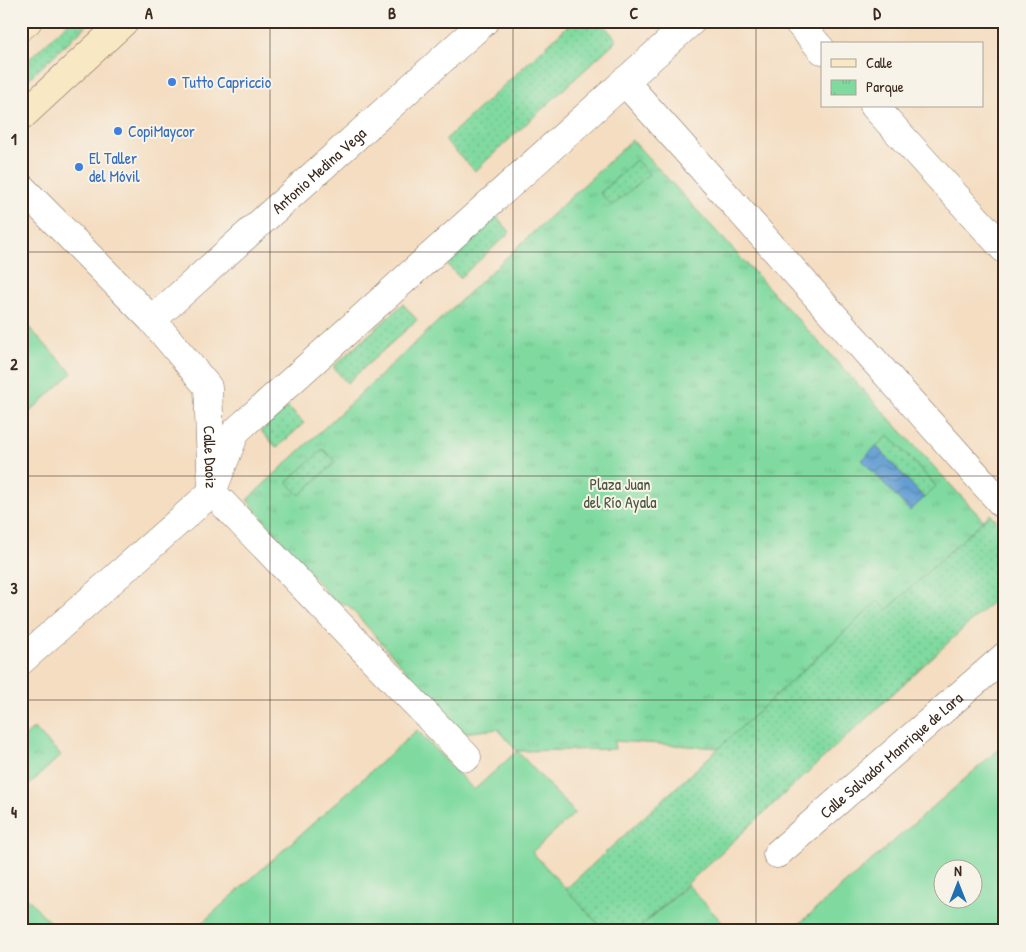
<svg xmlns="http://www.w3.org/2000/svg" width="1026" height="952" font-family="'Patrick Hand',sans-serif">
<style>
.grass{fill:#80daa0;stroke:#5e825f;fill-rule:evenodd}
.park{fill:url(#park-tufts);stroke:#5e825f}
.garden{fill:url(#garden-dots);stroke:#5e825f}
.water{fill:url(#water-waves);stroke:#4f6478}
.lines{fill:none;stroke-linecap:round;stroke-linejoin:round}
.street-casing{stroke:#7c6957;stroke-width:29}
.secondary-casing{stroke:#7c6957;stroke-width:29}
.street{stroke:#fff;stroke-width:28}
.secondary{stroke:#f8e8c3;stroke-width:28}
.grid{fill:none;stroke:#3b2a1e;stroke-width:1;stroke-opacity:0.55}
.shop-dot{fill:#3f7fe0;stroke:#f7f3e8;stroke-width:2}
.labels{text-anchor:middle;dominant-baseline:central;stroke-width:4;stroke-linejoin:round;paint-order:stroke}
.shop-label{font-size:16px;fill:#366cbe;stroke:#f7f3e8;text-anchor:start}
.street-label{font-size:16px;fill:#3b2a1e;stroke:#f7f3e8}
.park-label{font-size:16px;fill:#4c563e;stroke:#f7f3e8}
.neatline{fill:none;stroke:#3b2a1e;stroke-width:2}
.grid-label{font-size:16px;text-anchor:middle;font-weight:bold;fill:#3b2a1e}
</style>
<defs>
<pattern id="park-tufts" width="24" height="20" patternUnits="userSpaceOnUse" patternTransform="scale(1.25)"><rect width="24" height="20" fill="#80daa0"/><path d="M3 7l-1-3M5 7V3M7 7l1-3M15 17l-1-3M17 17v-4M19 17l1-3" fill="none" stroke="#70bb89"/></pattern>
<pattern id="garden-dots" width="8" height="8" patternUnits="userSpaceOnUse" patternTransform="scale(1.25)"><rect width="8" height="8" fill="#80daa0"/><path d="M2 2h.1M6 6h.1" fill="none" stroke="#70bb89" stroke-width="1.8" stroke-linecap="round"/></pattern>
<pattern id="water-waves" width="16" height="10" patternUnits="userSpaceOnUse" patternTransform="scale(1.25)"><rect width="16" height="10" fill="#639ed3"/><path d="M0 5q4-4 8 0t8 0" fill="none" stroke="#5381ab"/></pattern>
</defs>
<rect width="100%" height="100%" fill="#f7f3e8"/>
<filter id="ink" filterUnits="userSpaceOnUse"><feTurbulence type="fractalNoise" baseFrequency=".02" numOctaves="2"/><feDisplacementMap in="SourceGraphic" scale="10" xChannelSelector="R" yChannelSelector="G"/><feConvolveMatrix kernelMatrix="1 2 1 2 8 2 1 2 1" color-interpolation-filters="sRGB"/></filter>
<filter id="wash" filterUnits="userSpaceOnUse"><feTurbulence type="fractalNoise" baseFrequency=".0096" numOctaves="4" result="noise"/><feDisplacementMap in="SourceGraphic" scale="20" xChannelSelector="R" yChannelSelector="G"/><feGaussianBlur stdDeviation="1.12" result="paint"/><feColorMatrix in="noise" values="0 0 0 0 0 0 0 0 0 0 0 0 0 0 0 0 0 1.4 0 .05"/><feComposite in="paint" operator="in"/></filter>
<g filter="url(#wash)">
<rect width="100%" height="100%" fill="#f4ddc1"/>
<g class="grass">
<path d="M 21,319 L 72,373 L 21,420 Z"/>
<path d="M 417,730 L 474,790 L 517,751 L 575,813 L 532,852 L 605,931 L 193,931 Z"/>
<path d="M 1005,745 L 1005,931 L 791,931 L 990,757 ZM 944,870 L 974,870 L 974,900 L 944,900 Z"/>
<path d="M 688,885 L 730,931 L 636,931 Z"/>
<path d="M 21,891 L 58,931 L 21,931 Z"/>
</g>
<g class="park">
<path d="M 632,140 L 984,521 L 887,610 L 878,602 L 719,748 L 614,741 L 615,749 L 517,751 L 498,729 L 461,733 L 348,605 L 333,600 L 247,500 Z"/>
<path d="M 34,728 L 61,755 L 29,785 L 21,777 L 21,740 Z"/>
</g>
<g class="garden">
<path d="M 70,21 L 91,21 L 21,86 L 21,67 Z"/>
<path d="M 573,21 L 600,21 L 617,40 L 475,171 L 445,140 Z"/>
<path d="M 636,160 L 649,174 L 612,206 L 600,193 Z"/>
<path d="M 496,216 L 510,232 L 460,278 L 445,262 Z"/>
<path d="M 403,304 L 417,320 L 347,383 L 333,367 Z"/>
<path d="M 288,407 L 304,423 L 277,448 L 261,431 Z"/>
<path d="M 889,435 L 936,486 L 924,498 L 876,446 Z"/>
<path d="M 323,449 L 336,462 L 300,495 L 287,482 Z"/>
<path d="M 990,514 L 1005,530 L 1005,590 L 636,931 L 605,931 L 566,889 L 878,601 L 887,610 Z"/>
</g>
<path class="water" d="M 876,446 L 924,498 L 910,511 L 862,460 Z"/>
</g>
<g filter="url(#ink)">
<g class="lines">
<g class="street-casing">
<g id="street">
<path d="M 797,21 L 822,50"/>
<path d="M 624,81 L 1005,507"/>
<path d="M 874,106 L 1005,250"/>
<path id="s1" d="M 21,187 L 152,320 L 208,387 L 212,492 L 467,757"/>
<path id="s2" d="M 152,320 L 485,21"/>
<path d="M 21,661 L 212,492 L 236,431 L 692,21"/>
<path id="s3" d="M 777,854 L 1005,656"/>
</g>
</g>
<g class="secondary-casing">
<g id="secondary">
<path d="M 21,27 L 28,21"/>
<path d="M 21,117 L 125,21"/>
</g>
</g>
<use href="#street" class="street"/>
<use href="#secondary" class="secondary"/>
</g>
</g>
<path class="grid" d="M 270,21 L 270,931M 513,21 L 513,931M 756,21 L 756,931M 21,252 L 1005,252M 21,476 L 1005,476M 21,700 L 1005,700"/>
<g class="shop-dot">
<circle cx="172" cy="82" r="5"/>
<circle cx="118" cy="131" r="5"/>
<circle cx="79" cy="167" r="5"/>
</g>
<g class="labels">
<g class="shop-label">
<text x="182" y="82">Tutto Capriccio</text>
<text x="128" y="131">CopiMaycor</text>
<text x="89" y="158">El Taller<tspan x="89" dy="18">del Móvil</tspan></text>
</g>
<g class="street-label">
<text stroke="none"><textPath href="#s2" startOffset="224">Antonio Medina Vega</textPath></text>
<text stroke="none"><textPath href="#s1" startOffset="344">Calle Daoiz</textPath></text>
<text stroke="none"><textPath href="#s3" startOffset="151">Calle Salvador Manrique de Lara</textPath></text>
</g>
<g class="park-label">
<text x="620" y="484">Plaza Juan<tspan x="620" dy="18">del Río Ayala</tspan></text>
</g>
</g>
<rect width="1026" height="952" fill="none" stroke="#f7f3e8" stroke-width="55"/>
<rect x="821" y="42" width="162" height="65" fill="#f7f3e8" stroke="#aca397"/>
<rect x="831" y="59" width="25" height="8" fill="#f8e8c3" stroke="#aca397"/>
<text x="866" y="68" font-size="15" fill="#3b2a1e">Calle</text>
<rect x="831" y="80" width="25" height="15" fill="url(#park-tufts)" stroke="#aca397"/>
<text x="866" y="92" font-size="15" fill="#3b2a1e">Parque</text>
<g transform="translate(958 884)"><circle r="24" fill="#f7f3e8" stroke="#aca397"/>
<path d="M0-4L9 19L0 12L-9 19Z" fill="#1f6fb2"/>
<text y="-8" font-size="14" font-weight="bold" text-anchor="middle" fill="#3b2a1e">N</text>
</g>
<rect x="28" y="28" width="970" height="896" class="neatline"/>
<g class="grid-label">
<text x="149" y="19">A</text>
<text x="392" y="19">B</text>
<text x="634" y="19">C</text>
<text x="877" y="19">D</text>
<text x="14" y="145">1</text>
<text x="14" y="370">2</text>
<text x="14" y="594">3</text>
<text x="14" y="818">4</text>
</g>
</svg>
